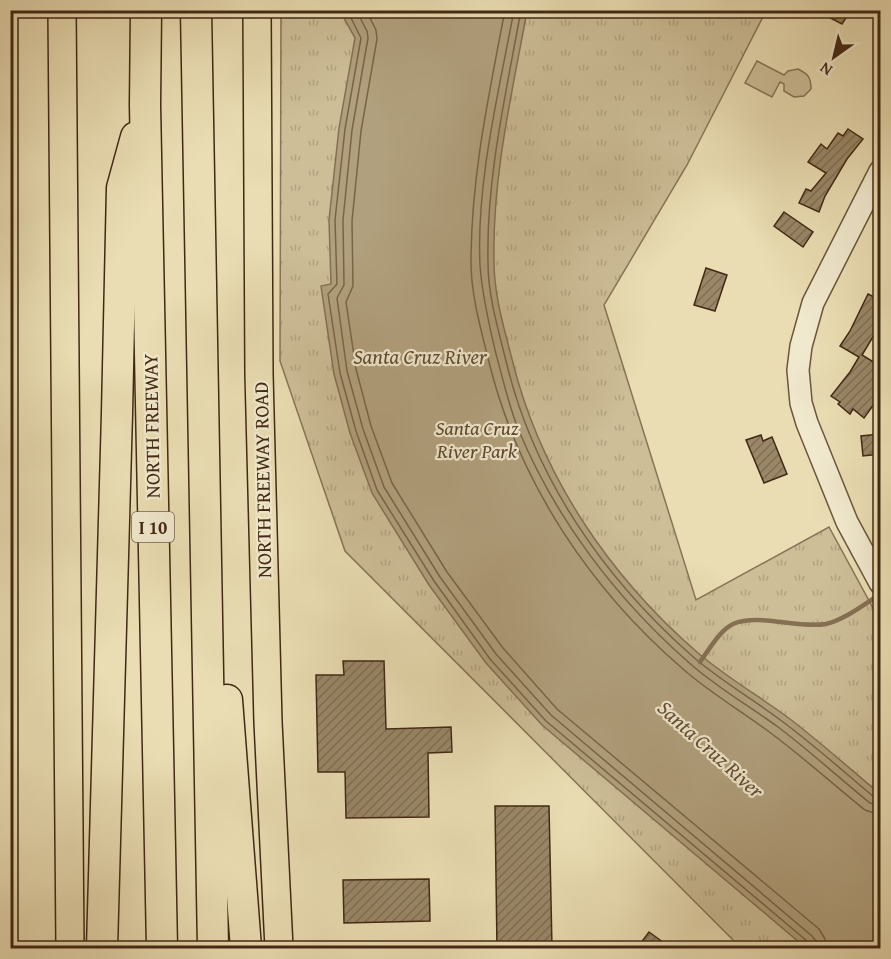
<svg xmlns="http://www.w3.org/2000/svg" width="891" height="959" font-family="'Gentium Book Plus',serif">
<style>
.green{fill:#cdbe98;stroke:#887456;stroke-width:1.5}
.park{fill:url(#park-tufts);stroke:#887456;stroke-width:1.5}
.water{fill:#b1a07d;stroke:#857053;stroke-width:1.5}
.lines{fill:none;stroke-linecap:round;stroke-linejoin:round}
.shore{stroke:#7a6448;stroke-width:1.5}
.stream{stroke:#857053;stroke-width:4.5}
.building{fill:url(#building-hatch);stroke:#422914;stroke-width:1.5}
.minor-casing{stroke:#6c563c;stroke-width:24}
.major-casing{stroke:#422914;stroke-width:30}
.highway-casing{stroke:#422914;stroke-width:33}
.minor{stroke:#f1e9ce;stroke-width:21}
.major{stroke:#eaddb3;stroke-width:27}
.highway{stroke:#eaddb3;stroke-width:30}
.labels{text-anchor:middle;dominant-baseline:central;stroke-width:4.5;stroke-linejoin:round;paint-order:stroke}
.shield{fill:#f1e9ce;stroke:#76634c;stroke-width:1.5}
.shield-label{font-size:18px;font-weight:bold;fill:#422914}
.street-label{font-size:20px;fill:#422914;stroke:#f1e9ce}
.park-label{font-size:20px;font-style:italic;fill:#5e472e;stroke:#f1e9ce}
.water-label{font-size:21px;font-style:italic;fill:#634d34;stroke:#f1e9ce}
</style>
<defs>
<pattern id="park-tufts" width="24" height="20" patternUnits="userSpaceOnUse" patternTransform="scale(1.5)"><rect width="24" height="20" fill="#cdbe98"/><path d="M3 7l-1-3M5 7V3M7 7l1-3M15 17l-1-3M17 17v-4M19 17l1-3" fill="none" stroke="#b1a382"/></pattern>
<pattern id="building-hatch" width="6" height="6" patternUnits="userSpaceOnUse" patternTransform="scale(1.5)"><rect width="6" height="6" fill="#998767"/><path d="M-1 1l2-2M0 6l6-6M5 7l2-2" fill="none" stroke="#7e6e54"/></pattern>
</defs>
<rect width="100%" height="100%" fill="#eaddb3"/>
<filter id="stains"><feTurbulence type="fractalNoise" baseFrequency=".00333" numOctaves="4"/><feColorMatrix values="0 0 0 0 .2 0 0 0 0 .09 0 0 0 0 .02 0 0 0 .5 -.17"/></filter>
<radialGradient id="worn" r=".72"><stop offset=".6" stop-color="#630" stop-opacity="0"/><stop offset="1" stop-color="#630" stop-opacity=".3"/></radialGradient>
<path class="green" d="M 757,61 L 784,75 L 788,71 L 798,69 C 808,74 811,77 811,89 L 804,96 L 794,97 L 784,91 L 784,84 L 780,82 L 772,97 L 745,83 Z"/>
<path class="park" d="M 281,11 L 766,11 L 687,165 L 604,305 L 696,600 L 829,527 L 880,621 L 880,948 L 743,948 L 735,942 L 345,551 L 280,361 Z"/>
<path class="water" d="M 340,11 L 527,11 C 512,94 492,177 494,262 C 494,295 504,328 512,359 C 540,474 609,576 698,653 C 725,676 757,695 786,716 C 818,740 849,768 880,794 L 880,948 L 806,948 L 542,725 L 486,663 L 429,585 L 372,493 L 350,433 L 334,374 L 321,286 L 331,284 L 329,220 L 339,128 L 355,38 Z"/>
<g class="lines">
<g class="shore">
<path d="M 347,10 L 361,38 L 345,129 L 335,220 L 337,284 L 328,294 L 340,373 L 356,431 L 377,490 L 434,581 L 490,659 L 546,721 L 807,941 L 810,948"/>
<path d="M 356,10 L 367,31 L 368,38 L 352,130 L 343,220 L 344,285 L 337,298 L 347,371 L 363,429 L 384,487 L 440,577 L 496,654 L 551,715 L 812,936 L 816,941 L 817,948"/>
<path d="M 366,10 L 376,30 L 377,39 L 361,131 L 352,221 L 353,286 L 346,302 L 356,369 L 371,426 L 392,483 L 447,572 L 503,648 L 557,709 L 819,929 L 825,939 L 826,948"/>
<path d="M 505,10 C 489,94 471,177 471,262 C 471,297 482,333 490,366 C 520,484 591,590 683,669 C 710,693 743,712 772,734 C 804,758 834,785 865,810 L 880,815"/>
<path d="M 514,10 C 499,91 476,183 480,265 C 482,295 489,325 496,354 C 503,379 509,407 519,431 C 556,519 615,597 686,660 C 714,686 748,705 778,727 C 810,751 839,778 870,803 L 880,806"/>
<path d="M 521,10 C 506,94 486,178 488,263 C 488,297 499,332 507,365 C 535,479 604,578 691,655 C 719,680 753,699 783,722 C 814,745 844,772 874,797 L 880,798"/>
</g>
<path class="stream" d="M 700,662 C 709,650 719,631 733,624 C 759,613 798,629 826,624 C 844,620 863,605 879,595"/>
</g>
<g class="building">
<path d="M 815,10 L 851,10 L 842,24 Z"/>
<path d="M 848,129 L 863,139 L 847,159 L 825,196 L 819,212 L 799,203 L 806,189 L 811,191 L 826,173 L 808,162 L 821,144 L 827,149 L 838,133 L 843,136 Z"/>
<path d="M 784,212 L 813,232 L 803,247 L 774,226 Z"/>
<path d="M 706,268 L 727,275 L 715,311 L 694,305 Z"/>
<path d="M 868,294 L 880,300 L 880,325 L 862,355 L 880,366 L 880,396 L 864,418 L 853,409 L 850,414 L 838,404 L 840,402 L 831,396 L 850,372 L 859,357 L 840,346 L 850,331 Z"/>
<path d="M 880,434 L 880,454 L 863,456 L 861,436 Z"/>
<path d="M 761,435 L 763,441 L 772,437 L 787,474 L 764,483 L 746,440 Z"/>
<path d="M 343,661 L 384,661 L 386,729 L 451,727 L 452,752 L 428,753 L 429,817 L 346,818 L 345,772 L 318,772 L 316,675 L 344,675 Z"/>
<path d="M 495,806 L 549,806 L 552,948 L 497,948 Z"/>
<path d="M 429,879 L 430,921 L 344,923 L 343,880 Z"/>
<path d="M 649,932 L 671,948 L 637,948 Z"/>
</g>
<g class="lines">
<g class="minor-casing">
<path id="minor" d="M 880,171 L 813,303 L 801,346 L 798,370 L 801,403 L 807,423 L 847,522 L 880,583"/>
</g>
<g class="major-casing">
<g id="major">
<path d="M 62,10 L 70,948"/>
<path d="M 257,10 L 259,374 L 268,722 L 279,948"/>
</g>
</g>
<g class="highway-casing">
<g id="highway">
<path d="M 146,10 L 145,105 L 162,948"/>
<path d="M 196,10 L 213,948"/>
<path d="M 227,700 L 246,948"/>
<path d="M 102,948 L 117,413 L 122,188 L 136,137"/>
</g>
</g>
<use href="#minor" class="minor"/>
<use href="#major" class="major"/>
<use href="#highway" class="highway"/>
</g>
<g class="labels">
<rect class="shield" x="132" y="512" width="42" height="30" rx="4.5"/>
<g class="shield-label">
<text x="153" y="527">I 10</text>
</g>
<g class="street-label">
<text transform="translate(151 426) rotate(-91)">NORTH FREEWAY</text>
<text transform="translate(262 480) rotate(-91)">NORTH FREEWAY ROAD</text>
</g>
<g class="park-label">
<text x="477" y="427">Santa Cruz<tspan x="477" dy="23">River Park</tspan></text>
</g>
<g class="water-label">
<text x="420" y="356">Santa Cruz River</text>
<text transform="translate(711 749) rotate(42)">Santa Cruz River</text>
</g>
</g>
<rect width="891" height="959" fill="none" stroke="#eaddb3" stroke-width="36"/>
<rect x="12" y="12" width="867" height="935" fill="none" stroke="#422914" stroke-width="3"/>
<rect x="18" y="18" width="855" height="923" fill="none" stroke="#422914" stroke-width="1.5"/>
<g transform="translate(834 57) rotate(214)" stroke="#f1e9ce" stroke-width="4.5" paint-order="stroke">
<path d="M0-4.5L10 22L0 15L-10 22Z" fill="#422914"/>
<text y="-9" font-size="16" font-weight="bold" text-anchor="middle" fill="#422914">N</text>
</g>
<rect width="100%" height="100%" filter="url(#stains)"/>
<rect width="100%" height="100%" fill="url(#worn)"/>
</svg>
